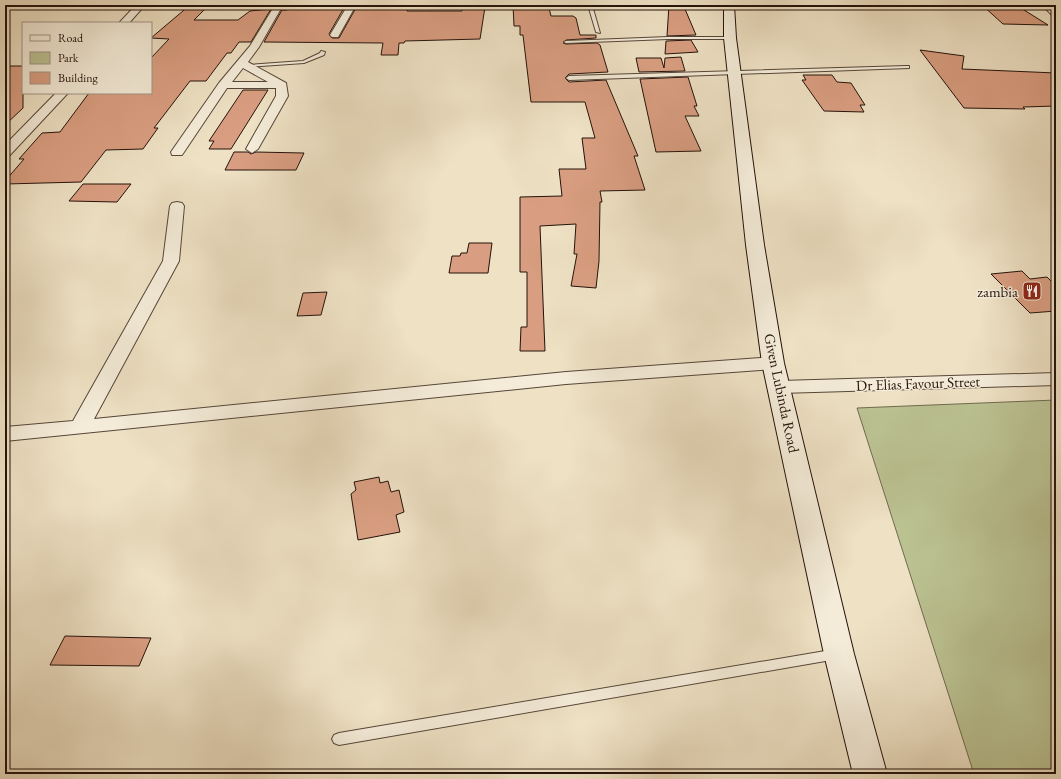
<svg xmlns="http://www.w3.org/2000/svg" width="1061" height="779" font-family="'EB Garamond',serif">
<style>
.green{fill:#bbc292;stroke:#706a4e}
.building{fill:#d99e81;stroke:#24120b}
.lines{fill:none;stroke-linecap:round;stroke-linejoin:round}
.lane-casing{stroke:#564639;stroke-width:2}
.street-casing{stroke:#564639;stroke-width:2}
.secondary-casing{stroke:#24120b;stroke-width:2}
.lane{fill:#f4ecd9;fill-rule:evenodd}
.street{fill:#f4ecd9;fill-rule:evenodd}
.secondary{fill:#f4ecd9;fill-rule:evenodd}
.labels{text-anchor:middle;dominant-baseline:central;stroke-width:3;stroke-linejoin:round;paint-order:stroke}
.poi-label{font-size:15px;fill:#24120b;stroke:#f4ecd9;text-anchor:end}
.street-label{font-size:15px;fill:#24120b;stroke:#f4ecd9}
</style>
<rect width="100%" height="100%" fill="#eee1c4"/>
<filter id="stains"><feTurbulence type="fractalNoise" baseFrequency=".005" numOctaves="4"/><feColorMatrix values="0 0 0 0 .2 0 0 0 0 .09 0 0 0 0 .02 0 0 0 .5 -.17"/></filter>
<radialGradient id="worn" r=".72"><stop offset=".6" stop-color="#630" stop-opacity="0"/><stop offset="1" stop-color="#630" stop-opacity=".3"/></radialGradient>
<path class="green" d="M 1056,400 L 1056,774 L 974,774 L 857,408 Z"/>
<g class="building">
<path d="M 190,5 L 209,5 L 194,20 L 238,20 L 250,11 L 271,9 L 251,42 L 239,42 L 231,53 L 227,53 L 206,81 L 190,81 L 154,128 L 158,128 L 143,149 L 106,150 L 81,182 L 5,184 L 5,181 L 24,159 L 19,159 L 42,133 L 60,132 L 89,93 L 151,93 L 151,58 L 169,39 L 151,38 Z"/>
<path d="M 342,5 L 345,6 L 329,34 L 332,38 L 339,38 L 357,6 L 365,6 L 365,8 L 408,8 L 407,11 L 462,11 L 462,7 L 485,7 L 480,39 L 405,41 L 404,43 L 399,43 L 398,55 L 381,55 L 383,43 L 264,42 L 282,10 L 287,10 L 289,6 Z"/>
<path d="M 513,5 L 535,5 L 536,8 L 549,8 L 551,16 L 573,16 L 576,18 L 580,35 L 596,35 L 596,38 L 566,40 L 563,43 L 566,44 L 597,43 L 600,45 L 608,72 L 569,74 L 565,78 L 569,82 L 606,80 L 638,156 L 634,156 L 645,190 L 600,191 L 602,202 L 600,202 L 599,261 L 596,288 L 571,286 L 577,254 L 574,254 L 576,224 L 540,226 L 545,351 L 520,351 L 521,327 L 527,327 L 527,272 L 520,272 L 520,197 L 562,196 L 559,169 L 586,169 L 582,138 L 595,138 L 585,102 L 531,102 L 523,35 L 520,35 L 520,26 L 514,26 Z"/>
<path d="M 669,5 L 672,9 L 685,9 L 696,35 L 667,36 Z"/>
<path d="M 982,5 L 1016,5 L 1048,25 L 1003,24 Z"/>
<path d="M 691,40 L 698,52 L 665,54 L 666,41 Z"/>
<path d="M 920,50 L 964,56 L 962,69 L 1056,73 L 1056,106 L 1023,107 L 1025,109 L 964,108 Z"/>
<path d="M 681,57 L 685,71 L 639,72 L 636,58 L 661,58 L 664,68 L 665,58 Z"/>
<path d="M 5,66 L 23,66 L 23,108 L 5,125 Z"/>
<path d="M 803,75 L 832,75 L 837,82 L 851,83 L 865,105 L 860,105 L 864,112 L 824,111 L 802,80 L 806,80 Z"/>
<path d="M 688,77 L 697,106 L 694,106 L 699,116 L 685,116 L 701,151 L 656,152 L 640,79 Z"/>
<path d="M 243,90 L 268,90 L 231,149 L 209,149 L 214,141 L 209,141 Z"/>
<path d="M 234,152 L 248,152 L 251,154 L 256,152 L 304,153 L 296,170 L 225,170 Z"/>
<path d="M 83,184 L 131,184 L 117,202 L 69,201 Z"/>
<path d="M 469,243 L 492,243 L 488,273 L 449,273 L 452,256 L 460,256 L 461,253 L 467,253 Z"/>
<path d="M 1022,271 L 1030,279 L 1047,277 L 1056,286 L 1056,311 L 1030,313 L 991,274 Z"/>
<path d="M 327,292 L 321,315 L 297,316 L 303,293 Z"/>
<path d="M 379,477 L 380,483 L 388,481 L 391,492 L 399,490 L 404,512 L 396,515 L 400,532 L 358,540 L 351,494 L 356,490 L 354,482 Z"/>
<path d="M 65,636 L 151,638 L 139,666 L 50,665 Z"/>
</g>
<g class="lines">
<g class="lane-casing">
<g id="lane">
<path d="M 588,5 L 592,5 L 600,33 L 596,32 Z"/>
<path d="M 668,37 L 730,37 L 732,38 L 730,39 L 668,39 L 566,43 L 564,42 L 566,41 Z"/>
<path d="M 321,51 L 325,52 L 324,55 L 304,63 L 248,67 L 246,66 L 248,65 L 303,61 L 320,53 Z"/>
<path d="M 907,66 L 909,66 L 909,68 L 569,80 L 566,78 L 569,76 Z"/>
<path d="M 837,649 L 841,650 L 843,654 L 841,658 L 837,659 L 339,745 L 334,743 L 332,739 L 334,735 L 339,733 Z"/>
</g>
</g>
<g class="street-casing">
<g id="street">
<path d="M 136,5 L 145,5 L 129,23 L 119,23 Z"/>
<path d="M 275,5 L 283,5 L 259,47 L 248,62 L 286,83 L 288,96 L 258,149 L 252,153 L 246,149 L 276,96 L 276,88 L 227,88 L 182,155 L 172,155 L 171,152 L 219,83 L 250,46 ZM 243,68 L 268,82 L 232,82 Z"/>
<path d="M 348,5 L 356,5 L 338,37 L 332,37 L 330,35 Z"/>
<path d="M 1042,5 L 1051,5 L 1056,9 L 1056,17 L 1053,16 Z"/>
<path d="M 56,93 L 68,93 L 10,155 L 5,156 L 5,145 Z"/>
<path d="M 177,202 L 182,203 L 184,206 L 179,261 L 94,419 L 566,372 L 773,357 L 779,359 L 782,363 L 779,367 L 773,369 L 566,384 L 5,441 L 5,427 L 73,421 L 163,261 L 170,206 L 172,203 Z"/>
<path d="M 1056,373 L 1056,385 L 780,393 L 773,391 L 771,387 L 773,383 L 780,381 Z"/>
</g>
</g>
<g class="secondary-casing">
<path id="secondary" d="M 724,5 L 734,5 L 736,38 L 764,245 L 784,363 L 854,654 L 887,774 L 853,774 L 824,654 L 762,363 L 746,245 L 724,38 Z"/>
</g>
<use href="#lane" class="lane"/>
<use href="#street" class="street"/>
<use href="#secondary" class="secondary"/>
</g>
<defs>
<g id="restaurant-square" transform="scale(1)"><rect x="-9" y="-9" width="18" height="18" rx="4" fill="#8f2418" stroke="#f4ecd9"/><path d="M-5-6h1v4h1v-4h1v4h1v-4h1v5L-1.5 .5V6h-2V.5L-5-1ZM5-6V6H3V1.5H1.5Q1.5-4 5-6Z" fill="#fff"/></g>
</defs>
<g fill-rule="evenodd">
<use href="#restaurant-square" x="1032" y="291"/>
</g>
<g class="labels">
<g class="poi-label">
<text x="1018" y="291">zambia</text>
</g>
<g class="street-label">
<text transform="translate(918 383) rotate(-2)">Dr Elias Favour Street</text>
<text transform="translate(782 393) rotate(78)">Given Lubinda Road</text>
</g>
</g>
<rect width="1061" height="779" fill="none" stroke="#eee1c4" stroke-width="20"/>
<rect x="6" y="6" width="1049" height="767" fill="none" stroke="#24120b" stroke-width="2"/>
<rect x="10" y="10" width="1041" height="759" fill="none" stroke="#24120b"/>
<rect x="22" y="22" width="130" height="72" fill="#f4ecd9" stroke="#a19587"/>
<rect x="30" y="35" width="20" height="6" fill="#f4ecd9" stroke="#a19587"/>
<text x="58" y="42" font-size="12" fill="#24120b">Road</text>
<rect x="30" y="52" width="20" height="12" fill="#bbc292" stroke="#a19587"/>
<text x="58" y="62" font-size="12" fill="#24120b">Park</text>
<rect x="30" y="72" width="20" height="12" fill="#d99e81" stroke="#a19587"/>
<text x="58" y="82" font-size="12" fill="#24120b">Building</text>
<rect width="100%" height="100%" filter="url(#stains)"/>
<rect width="100%" height="100%" fill="url(#worn)"/>
</svg>
